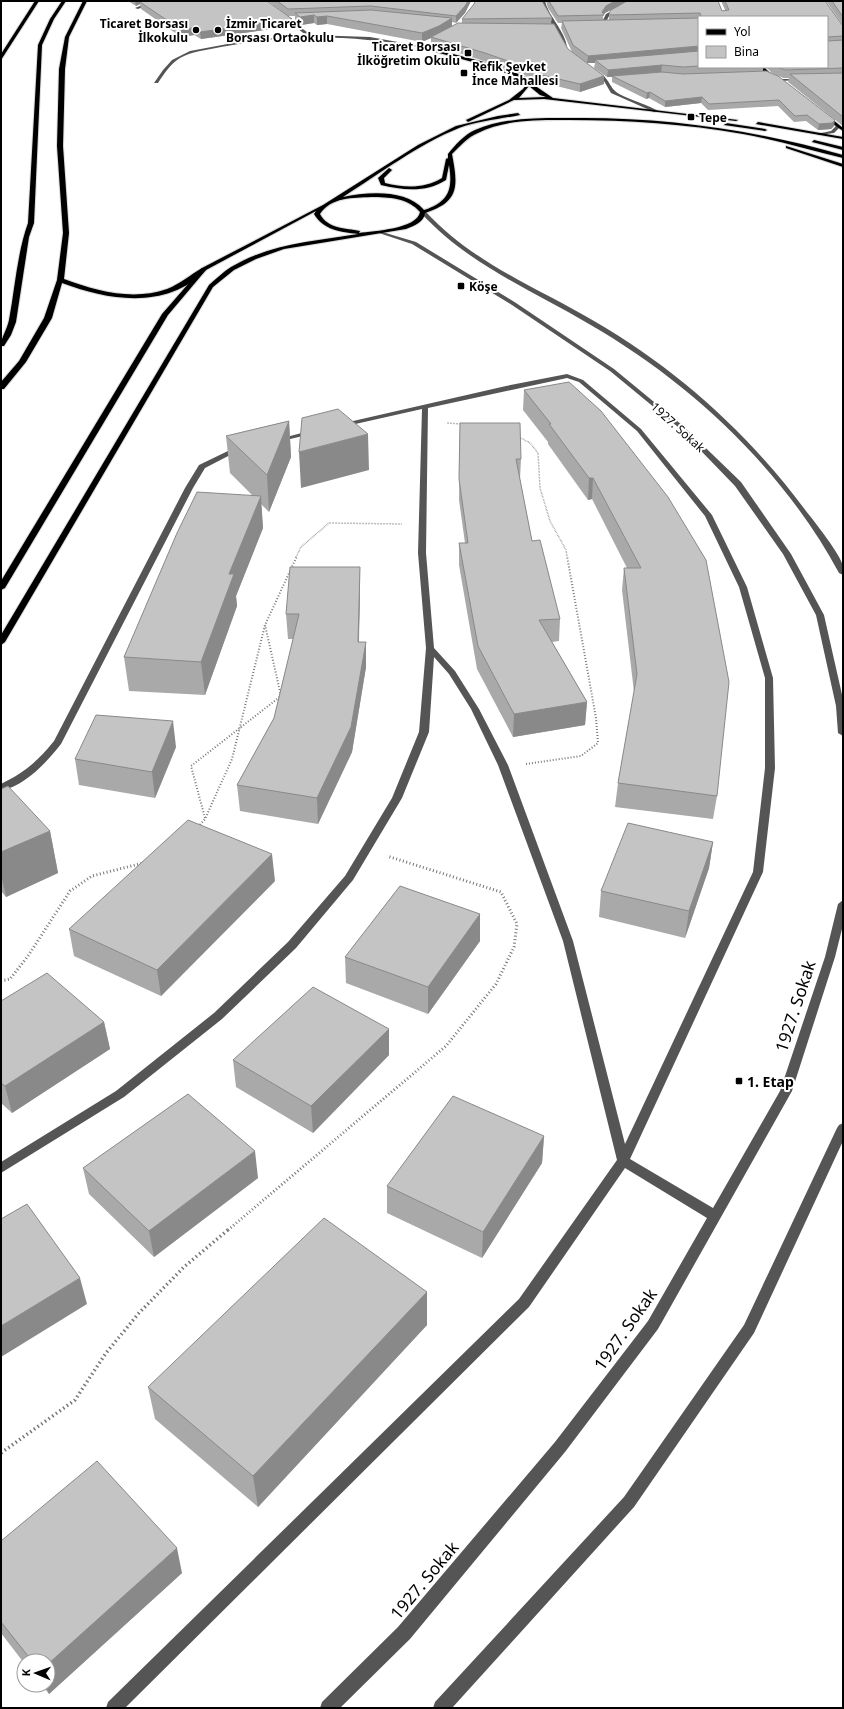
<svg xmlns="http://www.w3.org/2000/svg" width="844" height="1709" font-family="'Noto Sans',sans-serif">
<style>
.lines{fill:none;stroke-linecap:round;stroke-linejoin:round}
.major-casing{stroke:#dbdbdb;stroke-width:2}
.highway-casing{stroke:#dbdbdb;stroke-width:2}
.path-far3{stroke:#777;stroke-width:1.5;stroke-dasharray:0.5 1;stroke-linecap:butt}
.path-far2{stroke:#777;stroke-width:2;stroke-dasharray:1 2;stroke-linecap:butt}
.path-far1{stroke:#777;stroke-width:3;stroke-dasharray:1 2.5;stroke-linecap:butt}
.path{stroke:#777;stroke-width:3.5;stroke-dasharray:1.5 3;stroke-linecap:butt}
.minor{fill:#555;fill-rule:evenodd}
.major{fill:#000;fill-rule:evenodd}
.highway{fill:#000;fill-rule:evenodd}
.wall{fill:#a9a9a9;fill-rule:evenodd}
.shaded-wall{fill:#898989}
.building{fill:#c4c4c4;stroke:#898989}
.poi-dot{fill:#000;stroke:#fff;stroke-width:1.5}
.labels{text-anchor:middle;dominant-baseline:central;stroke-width:4;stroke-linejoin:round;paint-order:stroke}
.far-poi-label{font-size:12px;font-weight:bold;fill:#000;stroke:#fff;text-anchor:start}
.far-street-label{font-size:12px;fill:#000;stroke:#fff}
.poi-label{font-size:14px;font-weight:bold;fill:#000;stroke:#fff;text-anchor:start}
.near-street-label{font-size:17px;fill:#000;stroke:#fff}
</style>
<rect width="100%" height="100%" fill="#fff"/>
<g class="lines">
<g class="major-casing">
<g id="major">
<path d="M 418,45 L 484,62 L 530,78 L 531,83 L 553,98 L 738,120 L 736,121 L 544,99 L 514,100 L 468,122 L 466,120 L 509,100 L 523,89 L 527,84 L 526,80 L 480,64 L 417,47 ZM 529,86 L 540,95 L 546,97 L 519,98 Z"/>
<path d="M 760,67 L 764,67 L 771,74 L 778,78 L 776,79 L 767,76 Z"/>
<path d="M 518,113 L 520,115 C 500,119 479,121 459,128 C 419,144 379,174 343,197 C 368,192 406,189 424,210 C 449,202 453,189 449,165 L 446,180 C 426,193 403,190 381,185 L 378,178 L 389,168 L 392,170 L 384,178 L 385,183 C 404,188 424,189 442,178 L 446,159 L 448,158 L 448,154 C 455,145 464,135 475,130 C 505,117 541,118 573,118 C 666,117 754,130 843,155 L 843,158 C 810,150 777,140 743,134 C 686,124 628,120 570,120 C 540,120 506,119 478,133 C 468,137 460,146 452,154 C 458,186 460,202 425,213 C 424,222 414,226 406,229 L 284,249 L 256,259 L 234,270 L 213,287 L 5,642 L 1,645 L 1,635 L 209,285 C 216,279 223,272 231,267 C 269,244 315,241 358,234 C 341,232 323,230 314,214 L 316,211 L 206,270 L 168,315 L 5,588 L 1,590 L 1,581 L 162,314 L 202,268 L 323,205 L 418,145 L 456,126 L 498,116 ZM 371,197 C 389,197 408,198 420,212 C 417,229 374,231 359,233 L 360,231 C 345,228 328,229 320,214 C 331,197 353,198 371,197 Z"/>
<path d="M 823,115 L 827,115 L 843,128 L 843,131 L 823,117 Z"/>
<path d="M 758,122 L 843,137 L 843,139 L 756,124 Z"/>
<path d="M 726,123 L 765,129 L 767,130 L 765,131 L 724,125 Z"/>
<path d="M 814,140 L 843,147 L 843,150 L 812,142 Z"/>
<path d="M 786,146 L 843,164 L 843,167 L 786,148 Z"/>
</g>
</g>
<g class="highway-casing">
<g id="highway">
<path d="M 35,1 L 39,1 L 1,60 L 1,54 Z"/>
<path d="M 62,1 L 66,1 L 54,19 L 42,45 L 34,223 L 29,237 L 16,322 L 11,335 L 4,346 L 1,346 C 1,337 7,330 9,320 C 15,288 17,254 28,223 L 38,45 L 50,19 Z"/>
<path d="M 83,1 L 87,1 L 69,37 L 65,69 L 63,146 L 69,233 L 64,279 C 96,291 133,301 167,289 C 180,284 190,275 202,268 L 207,269 C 168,310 110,301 62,283 L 52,318 L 26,362 L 4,389 L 1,389 L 1,382 L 19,361 L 44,318 L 57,280 L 63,233 L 57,146 L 59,69 L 65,37 Z"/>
</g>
</g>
<g class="path-far3">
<path d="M 447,423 L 462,424"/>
<path d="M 519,437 L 530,443 L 538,453 L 540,488 L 550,521 L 566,550 L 567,557"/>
<path d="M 296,557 L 301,547 L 329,523 L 402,524"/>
</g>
<g class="path-far2">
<path d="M 526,764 L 581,756 L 598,743 L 596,718 L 567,556"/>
<path d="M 205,818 L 191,766 L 281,696 L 265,625"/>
<path d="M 198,827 L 205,819 L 232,759 L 265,625 L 297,556"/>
</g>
<g class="path-far1">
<path d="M 1,981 L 10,979 L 28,956 L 70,891 L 92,876 L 143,863"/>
<path d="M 228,1230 L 446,1046 L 496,984 L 514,947 L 517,924 L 501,892 L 387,856"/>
</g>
<path class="path" d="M 1,1453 L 75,1400 L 106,1353 L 139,1313 L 184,1267 L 229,1229"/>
<g class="minor">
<path d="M 152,1 L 157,1 L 138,9 L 135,8 Z"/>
<path d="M 261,1 L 265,1 L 311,35 L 370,37 L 420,46 L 418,47 C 352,35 287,34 221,47 C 208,50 192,51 180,58 C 170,64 164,74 158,83 L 154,83 L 163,70 L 172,60 L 190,51 L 249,40 L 306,35 Z"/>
<path d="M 541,1 L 545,1 C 549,17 565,31 567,47 L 564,46 L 543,9 Z"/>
<path d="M 631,1 L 636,1 L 609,16 L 607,20 L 611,25 L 608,26 L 603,20 L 606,14 Z"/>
<path d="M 591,71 C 606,71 608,84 615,91 C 622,98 648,104 658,111 L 654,112 L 611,93 L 604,81 L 591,73 Z"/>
<path d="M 780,79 L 802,79 L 804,80 L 778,81 Z"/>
<path d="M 836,126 L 840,127 L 834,133 L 819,135 L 817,134 L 831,131 Z"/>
<path d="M 421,211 L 425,211 C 473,263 534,286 594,321 C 677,369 749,434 806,511 C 814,521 841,555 843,566 C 844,569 843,573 843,575 L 839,573 C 783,469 690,382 589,324 C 530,289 469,265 421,213 Z"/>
<path d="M 379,231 L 416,242 L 516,303 L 614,369 L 682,425 L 741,482 L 791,554 L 824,615 L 843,699 L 843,736 L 838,733 L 836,706 L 816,615 L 783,554 L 735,486 L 678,427 L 610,371 L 512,305 L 412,244 L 379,233 Z"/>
<path d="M 567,374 L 583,380 L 641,429 L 712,515 L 747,587 L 773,678 L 775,768 L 763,872 L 630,1159 L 713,1208 L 780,1091 L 825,957 L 838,904 L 843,900 L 843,925 L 835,957 L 792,1091 L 658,1329 L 565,1452 L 410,1639 L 340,1708 L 320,1708 L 322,1702 L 398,1627 L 555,1442 L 648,1321 L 707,1218 L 625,1168 L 529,1307 L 125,1708 L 106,1708 L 108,1702 L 519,1299 L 617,1160 L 563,941 L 498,765 L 471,709 L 449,674 L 434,657 L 429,732 L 402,798 L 353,880 L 296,948 L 222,1019 L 124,1097 L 1,1173 L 1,1162 L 116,1091 L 214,1013 L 288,942 L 345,876 L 392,798 L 419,732 L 426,648 L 418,553 L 422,409 L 342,427 L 340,426 L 340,424 L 506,386 ZM 567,378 L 579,382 L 637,431 L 705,516 L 739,587 L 765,678 L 765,768 L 753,872 L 625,1144 L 573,941 L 508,765 L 479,709 L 455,671 L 434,648 L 426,553 L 428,408 Z"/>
<path d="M 313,430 L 316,432 L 315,433 L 278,442 L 275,440 Z"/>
<path d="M 241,447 L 243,448 L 243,450 L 234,453 L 205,468 L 193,488 L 61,744 C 46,763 26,785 1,791 L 1,784 C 25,772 37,762 54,741 L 185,488 L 199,465 L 230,450 Z"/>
<path d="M 843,1123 L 843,1141 L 754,1333 L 634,1507 L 452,1708 L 433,1708 L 435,1702 L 624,1497 L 744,1325 L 837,1128 L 839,1125 Z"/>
</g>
<use href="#major" class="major"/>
<use href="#highway" class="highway"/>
</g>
<g class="wall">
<path d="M 128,1 L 267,1 L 292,26 L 201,39 L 194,35 L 181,37 L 141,9 L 140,4 L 136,6 Z"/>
<path d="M 268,1 L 471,1 L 465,13 L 456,23 L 452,22 L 452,26 L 462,23 L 462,19 L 542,2 L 552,18 L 551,23 L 568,49 L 604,84 L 580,92 L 537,81 L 532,80 L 530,77 L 484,61 L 431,44 L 431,38 L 422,42 L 327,24 L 317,25 L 314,23 L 301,25 L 295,21 L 295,16 L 288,16 Z"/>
<path d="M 546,1 L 718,1 L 722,11 L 725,10 L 721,1 L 825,1 L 843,26 L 843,126 L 788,82 L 789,78 L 783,78 L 772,73 L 766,67 L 827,67 L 827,17 L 699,17 L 699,67 L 763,67 L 763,71 L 834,126 L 831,129 L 818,130 L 806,121 L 794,122 L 778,106 L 708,110 L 701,103 L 665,107 L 649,98 L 646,99 L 612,82 L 612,77 L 607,77 L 594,68 L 595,63 L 587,63 L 572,52 L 561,28 L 562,23 L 558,23 L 548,8 ZM 612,9 L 609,13 L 609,20 L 603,20 L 603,16 L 605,13 Z"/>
<path d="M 826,1 L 843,1 L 843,25 Z"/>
<path d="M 524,390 L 601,411 L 717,796 L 713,819 L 615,807 L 618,783 L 634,692 L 622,590 L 624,568 L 627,568 L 592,499 L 588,500 L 548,444 L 548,442 L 523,410 Z"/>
<path d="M 289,421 L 291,457 L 269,512 L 261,504 L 263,528 L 236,596 L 237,606 L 205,695 L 129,691 L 124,657 L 253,496 L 230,473 L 226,436 Z"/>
<path d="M 460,423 L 521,459 L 520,479 L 532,541 L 560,619 L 559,641 L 552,642 L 587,702 L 585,725 L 513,737 L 477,669 L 459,565 L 459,543 L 465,543 L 459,500 Z"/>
<path d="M 360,567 L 360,591 L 359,642 L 366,642 L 366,667 L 352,752 L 318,824 L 240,811 L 237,785 L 274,718 L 293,639 L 288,639 L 286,614 Z"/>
<path d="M 176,747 L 155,798 L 79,785 L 75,759 Z"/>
<path d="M 1,789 L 50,831 L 58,873 L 6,897 L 1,891 Z"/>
<path d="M 713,842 L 709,868 L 685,938 L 599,917 L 601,891 Z"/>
<path d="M 275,881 L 161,996 L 74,956 L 69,929 Z"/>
<path d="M 480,914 L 480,941 L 428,1014 L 346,983 L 345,957 Z"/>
<path d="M 1,1001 L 104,1022 L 110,1049 L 12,1113 L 1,1103 Z"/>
<path d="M 389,1029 L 389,1055 L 313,1133 L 236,1087 L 233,1060 Z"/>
<path d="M 544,1136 L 542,1163 L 482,1258 L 387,1213 L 387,1186 Z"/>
<path d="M 83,1168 L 258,1178 L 154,1257 L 89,1194 Z"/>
<path d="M 427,1292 L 427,1325 L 258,1507 L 155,1419 L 148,1387 Z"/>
<path d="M 1,1541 L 182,1573 L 49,1694 L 42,1685 L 48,1685 L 48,1661 L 24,1661 L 24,1663 L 1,1633 Z"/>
</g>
<g class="shaded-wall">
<path d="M 135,1 L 148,1 L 140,2 L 140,4 L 136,6 Z"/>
<path d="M 468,1 L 471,1 L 465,13 L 456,23 L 456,16 Z"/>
<path d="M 615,1 L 628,1 L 605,13 L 603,16 L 602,12 L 606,6 Z"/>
<path d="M 314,15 L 314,23 L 301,25 L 300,17 Z"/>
<path d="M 327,16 L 327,24 L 317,25 L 317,17 Z"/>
<path d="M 452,18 L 452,27 L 431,37 L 431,38 L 422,42 L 422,33 Z"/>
<path d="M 292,19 L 292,26 L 201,39 L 200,32 Z"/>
<path d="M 193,28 L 194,35 L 181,37 L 180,29 Z"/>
<path d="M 699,46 L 699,54 L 595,60 L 595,63 L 587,63 L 588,56 Z"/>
<path d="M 662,65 L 661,73 L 612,76 L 612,77 L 607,77 L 608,70 Z"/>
<path d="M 604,76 L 604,84 L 580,92 L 580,84 Z"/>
<path d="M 650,92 L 649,98 L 646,99 L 647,93 Z"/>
<path d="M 702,97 L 701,103 L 665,107 L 665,101 Z"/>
<path d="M 835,120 L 834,126 L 831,129 L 818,130 L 819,124 Z"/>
<path d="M 289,421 L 291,457 L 269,512 L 267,475 Z"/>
<path d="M 368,434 L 369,470 L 301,488 L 299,452 Z"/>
<path d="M 589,478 L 593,478 L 592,499 L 588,500 Z"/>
<path d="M 261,496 L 263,528 L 236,596 L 237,606 L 205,695 L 201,662 L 229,574 Z"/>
<path d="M 360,567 L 360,591 L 358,667 L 358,642 Z"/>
<path d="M 366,642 L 366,667 L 352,752 L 318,824 L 317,798 Z"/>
<path d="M 587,702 L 585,725 L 513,737 L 514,714 Z"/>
<path d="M 173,721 L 176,747 L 155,798 L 152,772 Z"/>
<path d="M 50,831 L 58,873 L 6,897 L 1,874 L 1,852 Z"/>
<path d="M 713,842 L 709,868 L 685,938 L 689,911 Z"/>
<path d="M 272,854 L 275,881 L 161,996 L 157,970 Z"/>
<path d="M 480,914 L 480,941 L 428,1014 L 428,987 Z"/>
<path d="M 104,1022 L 110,1049 L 12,1113 L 5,1086 Z"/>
<path d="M 389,1029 L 389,1055 L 313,1133 L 311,1106 Z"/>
<path d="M 544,1136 L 542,1163 L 482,1258 L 483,1232 Z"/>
<path d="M 255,1151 L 258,1178 L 154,1257 L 149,1231 Z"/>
<path d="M 80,1278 L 87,1304 L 1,1357 L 1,1326 Z"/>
<path d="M 427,1292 L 427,1325 L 258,1507 L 253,1476 Z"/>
<path d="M 177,1548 L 182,1573 L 49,1694 L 45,1685 L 48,1685 L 48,1664 Z"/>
</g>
<g class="building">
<path d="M 143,1 L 267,1 L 292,19 L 200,32 L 193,28 L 180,29 L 140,2 Z"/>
<path d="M 277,1 L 468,1 L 465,6 L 456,16 L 371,6 L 288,9 Z"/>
<path d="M 475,1 L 542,1 L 552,18 L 462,19 L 474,4 Z"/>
<path d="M 549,1 L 615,1 L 606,6 L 602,12 L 604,15 L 558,16 Z"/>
<path d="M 627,1 L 718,1 L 722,11 L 729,10 L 725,1 L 825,1 L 843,26 L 843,36 L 827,37 L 828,41 L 843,40 L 843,68 L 785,70 L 777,67 L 827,67 L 827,17 L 701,17 L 700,13 L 611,15 L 609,13 L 611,10 Z"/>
<path d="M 832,1 L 843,1 L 843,17 Z"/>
<path d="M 371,10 L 452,18 L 439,26 L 422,33 L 327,16 L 317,17 L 314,15 L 300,17 L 295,13 Z"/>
<path d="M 699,18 L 699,46 L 588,56 L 573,45 L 562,21 Z"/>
<path d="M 458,23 L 554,24 L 568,49 L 604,76 L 580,84 L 537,74 L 532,72 L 531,69 L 485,53 L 431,37 Z"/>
<path d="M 699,51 L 699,66 L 683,67 L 662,65 L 608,70 L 595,60 Z"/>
<path d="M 766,71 L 778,76 L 835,120 L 832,123 L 819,124 L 807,115 L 795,116 L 779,100 L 709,104 L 702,97 L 665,101 L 650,92 L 647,93 L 612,76 L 662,72 L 683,74 Z"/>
<path d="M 843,73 L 843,117 L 790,74 Z"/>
<path d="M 569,382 L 601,411 L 668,497 L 706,560 L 729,682 L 717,796 L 618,783 L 637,674 L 624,568 L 641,568 L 593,478 L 589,478 L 549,424 L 551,424 L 524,390 Z"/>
<path d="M 338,409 L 368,434 L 299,452 L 302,418 Z"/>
<path d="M 289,421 L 267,475 L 226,436 Z"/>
<path d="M 460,423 L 520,423 L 521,459 L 516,459 L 532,541 L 540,540 L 560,619 L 539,620 L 587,702 L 514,714 L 478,646 L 459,543 L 468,543 L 459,479 Z"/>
<path d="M 197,492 L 261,496 L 229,574 L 234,574 L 201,662 L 124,657 L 177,533 Z"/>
<path d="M 290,567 L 360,567 L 358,642 L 366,642 L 351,727 L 317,798 L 237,785 L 274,718 L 299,614 L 286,614 Z"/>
<path d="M 96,715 L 173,721 L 152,772 L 75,759 Z"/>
<path d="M 8,786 L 50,831 L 1,852 L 1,789 Z"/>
<path d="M 188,820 L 272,854 L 157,970 L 69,929 Z"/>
<path d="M 628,823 L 713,842 L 689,911 L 601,891 Z"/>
<path d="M 400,886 L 480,914 L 428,987 L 345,957 Z"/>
<path d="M 47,973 L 104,1022 L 5,1086 L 1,1083 L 1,1001 Z"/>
<path d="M 313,987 L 389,1029 L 311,1106 L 233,1060 Z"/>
<path d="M 188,1094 L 255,1151 L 149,1231 L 83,1168 Z"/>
<path d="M 453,1096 L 544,1136 L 483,1232 L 387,1186 Z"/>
<path d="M 27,1204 L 80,1278 L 1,1326 L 1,1219 Z"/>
<path d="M 324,1218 L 427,1292 L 253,1476 L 148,1387 Z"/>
<path d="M 97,1461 L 177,1548 L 48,1664 L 48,1661 L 32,1661 L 1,1622 L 1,1541 Z"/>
</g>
<g class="poi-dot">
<circle cx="196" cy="30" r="4"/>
<circle cx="218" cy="30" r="4"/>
<rect x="464" y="49" width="8" height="8" rx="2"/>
<rect x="460" y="69" width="8" height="8" rx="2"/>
<rect x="687" y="113" width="8" height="8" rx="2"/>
<rect x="457" y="282" width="8" height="8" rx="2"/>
<rect x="735" y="1077" width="8" height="8" rx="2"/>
</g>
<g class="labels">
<g class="far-poi-label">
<text x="188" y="23" text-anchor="end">Ticaret Borsası<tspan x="188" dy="14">İlkokulu</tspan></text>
<text x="226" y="23">İzmir Ticaret<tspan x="226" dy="14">Borsası Ortaokulu</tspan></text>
<text x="460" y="46" text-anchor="end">Ticaret Borsası<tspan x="460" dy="14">İlköğretim Okulu</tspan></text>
<text x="472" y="66">Refik Şevket<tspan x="472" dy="14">İnce Mahallesi</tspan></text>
<text x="699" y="117">Tepe</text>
<text x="469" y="286">Köşe</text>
</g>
<g class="far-street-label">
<text transform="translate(678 427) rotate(42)">1927. Sokak</text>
</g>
<g class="poi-label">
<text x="747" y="1081">1. Etap</text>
</g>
<g class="near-street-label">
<text transform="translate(795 1006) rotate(-72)">1927. Sokak</text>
<text transform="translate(625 1329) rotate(-55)">1927. Sokak</text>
<text transform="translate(424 1580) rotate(-50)">1927. Sokak</text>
</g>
</g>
<rect width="844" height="1709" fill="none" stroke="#000000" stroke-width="4"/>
<rect x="698" y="16" width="130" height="52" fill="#ffffff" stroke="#999999"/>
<rect x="706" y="29" width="20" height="6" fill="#000000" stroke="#999999"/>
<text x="734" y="36" font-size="12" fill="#000000">Yol</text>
<rect x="706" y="46" width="20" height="12" fill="#c4c4c4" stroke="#999999"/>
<text x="734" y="56" font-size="12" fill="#000000">Bina</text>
<g transform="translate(36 1673) rotate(272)"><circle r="19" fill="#ffffff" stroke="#999999"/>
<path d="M0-3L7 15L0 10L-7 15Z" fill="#000000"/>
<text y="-6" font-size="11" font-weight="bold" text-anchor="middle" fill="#000000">K</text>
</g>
</svg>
